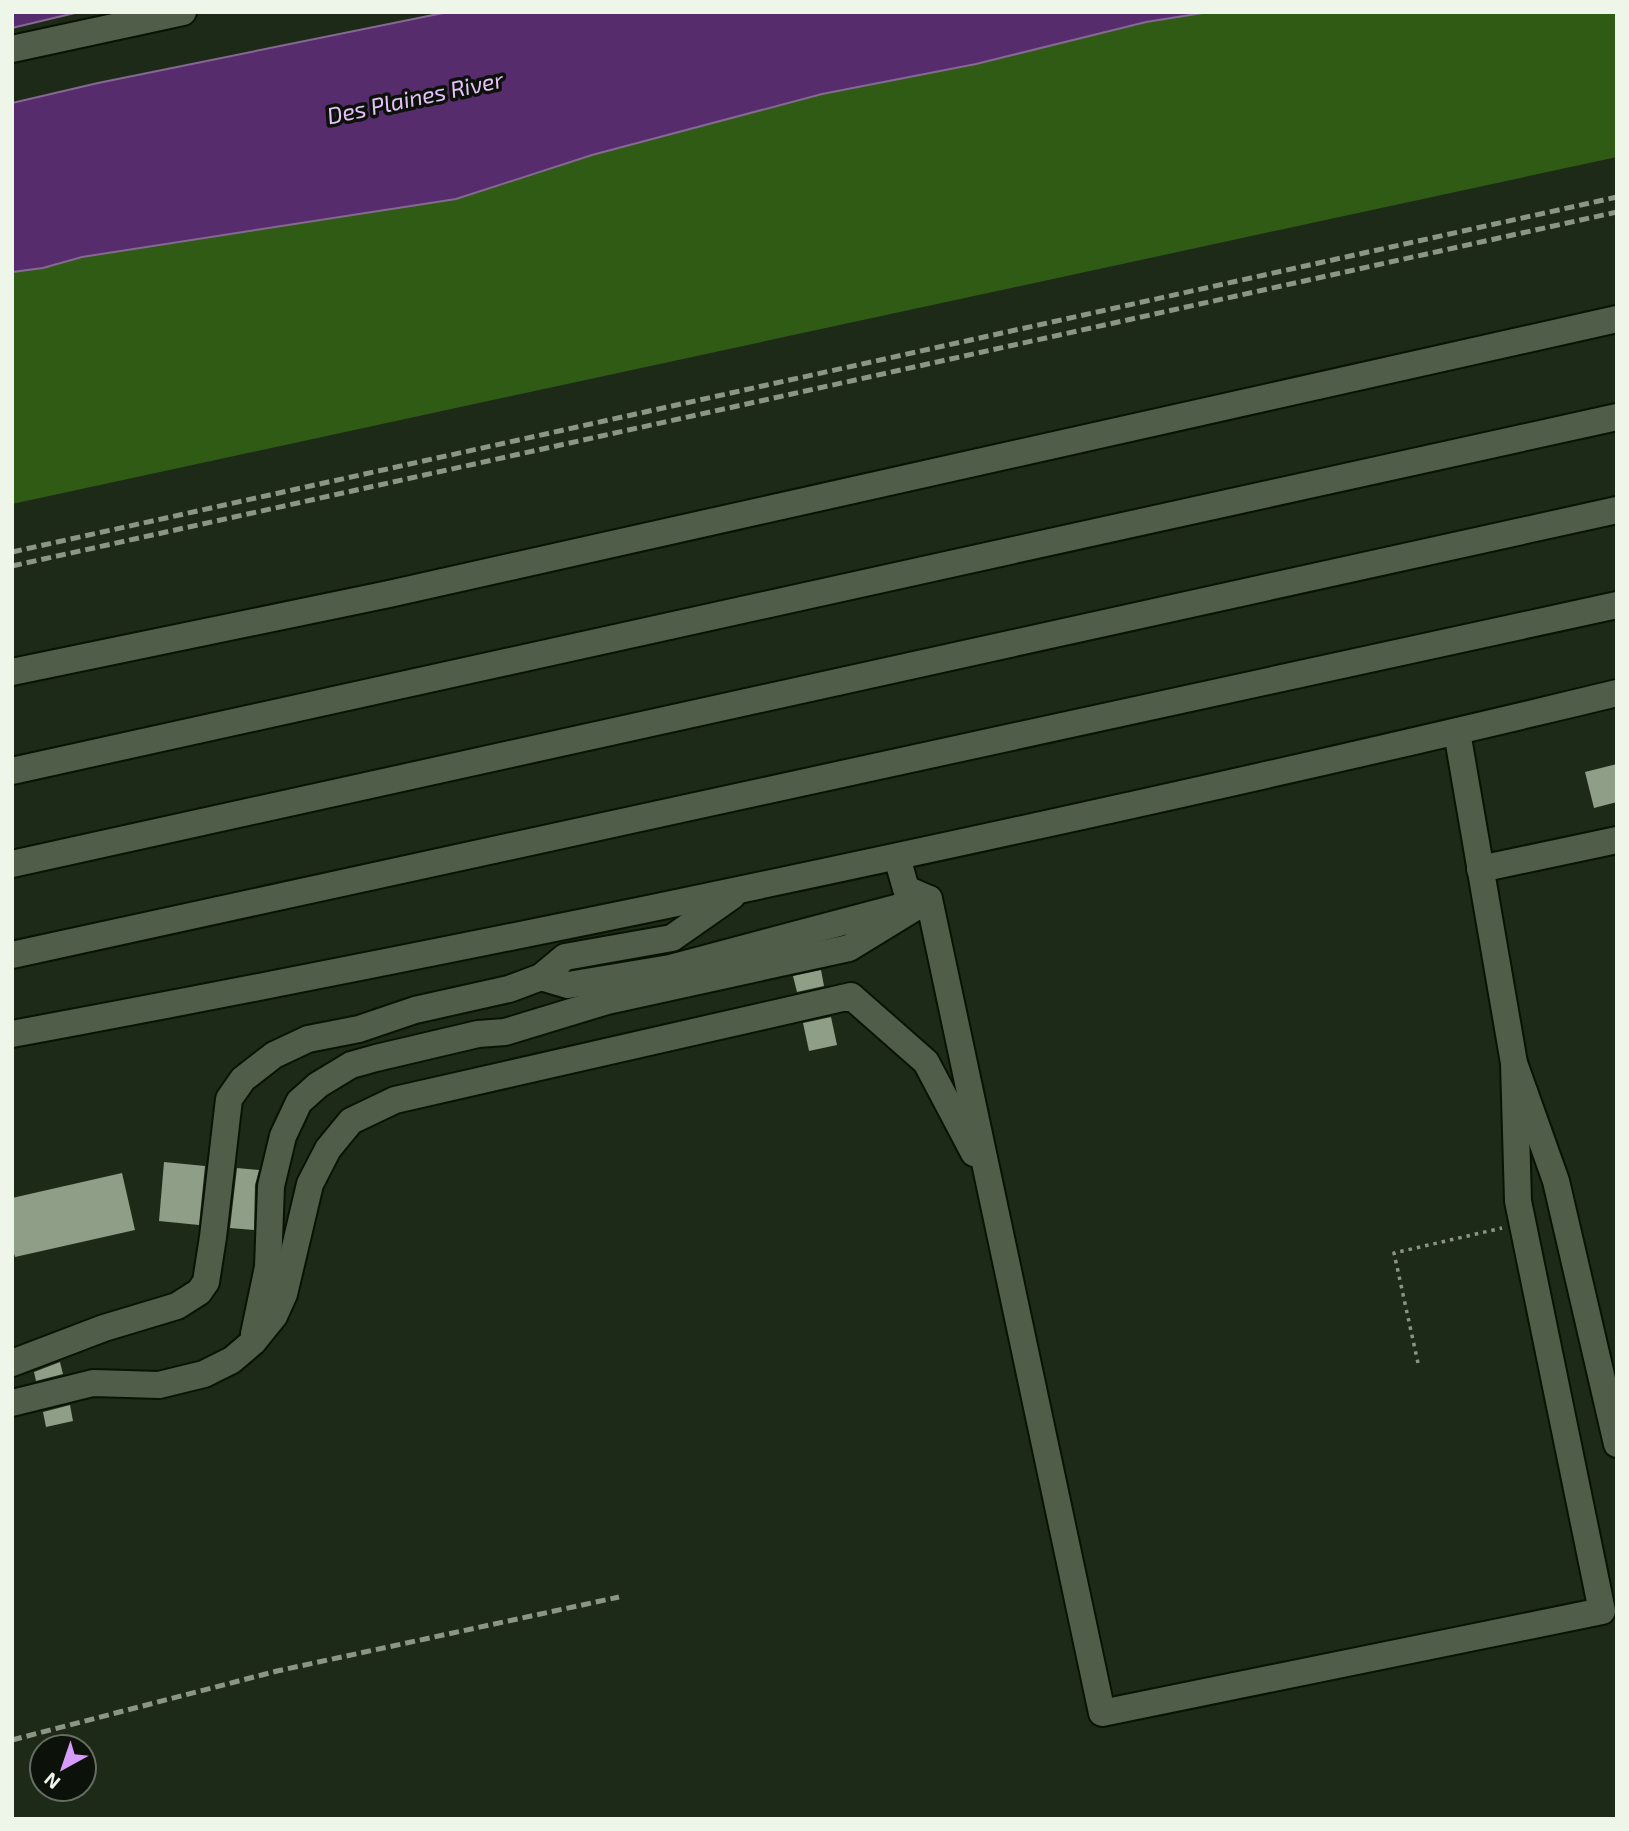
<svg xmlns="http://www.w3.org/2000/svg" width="1629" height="1831" font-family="'Exo 2',sans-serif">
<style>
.green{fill:#305b14}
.water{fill:#572c6c;stroke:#846992;stroke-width:2}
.building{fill:#8e9e87}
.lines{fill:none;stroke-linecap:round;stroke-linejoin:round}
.minor-casing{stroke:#081303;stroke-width:30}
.path{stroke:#8b9586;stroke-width:3.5;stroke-dasharray:3.5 5;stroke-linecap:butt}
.minor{stroke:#4f5d49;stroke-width:26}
.rail{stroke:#8c9687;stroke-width:5;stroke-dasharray:10 5;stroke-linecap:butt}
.labels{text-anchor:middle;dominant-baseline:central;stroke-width:7;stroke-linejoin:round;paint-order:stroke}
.water-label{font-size:23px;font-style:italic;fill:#e5c1fa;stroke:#0c1109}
</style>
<rect width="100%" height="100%" fill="#1e2a18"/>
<path class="green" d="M 1209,12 L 1617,12 L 1617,157 L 12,504 L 12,272 L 43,268 L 82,257 L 456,199 L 592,155 L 822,94 L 976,64 L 1146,22 Z"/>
<g class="water">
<path d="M 12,12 L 79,12 L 12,28 Z"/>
<path d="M 448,12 L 1209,12 L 1146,22 L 976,64 L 822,94 L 592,155 L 456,199 L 82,257 L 43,268 L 12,272 L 12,103 L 98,83 Z"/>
</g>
<g class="building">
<path d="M 1617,764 L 1617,802 L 1594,808 L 1585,772 Z"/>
<path d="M 821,970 L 824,986 L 797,992 L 793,976 Z"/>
<path d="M 831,1017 L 837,1045 L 809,1051 L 803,1023 Z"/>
<path d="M 164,1162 L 205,1166 L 199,1225 L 159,1221 Z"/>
<path d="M 237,1168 L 259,1170 L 255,1185 L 254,1230 L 230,1228 Z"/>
<path d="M 122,1173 L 135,1230 L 15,1257 L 12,1247 L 12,1198 Z"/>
<path d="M 60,1362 L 63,1374 L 36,1381 L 34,1372 Z"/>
<path d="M 70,1405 L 73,1421 L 46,1427 L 43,1412 Z"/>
</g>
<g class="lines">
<g class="minor-casing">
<g id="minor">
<path d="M 12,49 L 183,12"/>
<path d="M 12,672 L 389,594 L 1617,319"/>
<path d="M 1457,732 L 1514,1063 L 1556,1181 L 1617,1444"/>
<path d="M 12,771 L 1617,417"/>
<path d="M 897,857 L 906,889 L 929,899 L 1102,1713 L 1602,1611 L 1518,1201 L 1514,1063"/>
<path d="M 12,864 L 1617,510"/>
<path d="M 1480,869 L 1617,840"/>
<path d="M 12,955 L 1617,605"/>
<path d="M 541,977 L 568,985 L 670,968 L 903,906"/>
<path d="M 12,1034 C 223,995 433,953 643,910 C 969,842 1294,771 1617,693"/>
<path d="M 254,1334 L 268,1267 L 271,1186 L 283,1136 L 299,1102 L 318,1085 L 351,1065 L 376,1058 L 478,1034 L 505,1032 L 607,1001 L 849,948 L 929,899"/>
<path d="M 12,1363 L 104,1328 L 177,1306 L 199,1292 L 206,1282 L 213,1237 L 229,1099 L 243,1079 L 274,1055 L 308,1039 L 359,1029 L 415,1010 L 509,989 L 541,977 L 565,957 L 672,938 L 732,896"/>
<path d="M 12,1403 L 93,1383 L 159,1385 L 204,1374 L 232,1360 L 253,1342 L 274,1316 L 284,1294 L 310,1184 L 328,1149 L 351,1121 L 395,1100 L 851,996 L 926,1062 L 974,1153"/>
</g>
</g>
<path class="path" d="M 1418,1363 L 1394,1253 L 1502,1228"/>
<use href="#minor" class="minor"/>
<g class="rail">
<path d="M 12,552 L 1617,197"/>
<path d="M 12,566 L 1617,212"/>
<path d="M 12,1740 L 277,1671 L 619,1597"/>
</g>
</g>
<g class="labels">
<g class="water-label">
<text transform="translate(415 97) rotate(-12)">Des Plaines River</text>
</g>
</g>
<rect width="1629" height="1831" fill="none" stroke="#edf6e9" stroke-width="28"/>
<g transform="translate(63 1768) rotate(220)"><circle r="33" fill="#0c1109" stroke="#666d63" stroke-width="2"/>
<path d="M0-5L12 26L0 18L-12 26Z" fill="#d79bf9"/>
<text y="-10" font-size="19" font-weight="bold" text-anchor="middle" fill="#edf6e9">N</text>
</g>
</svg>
